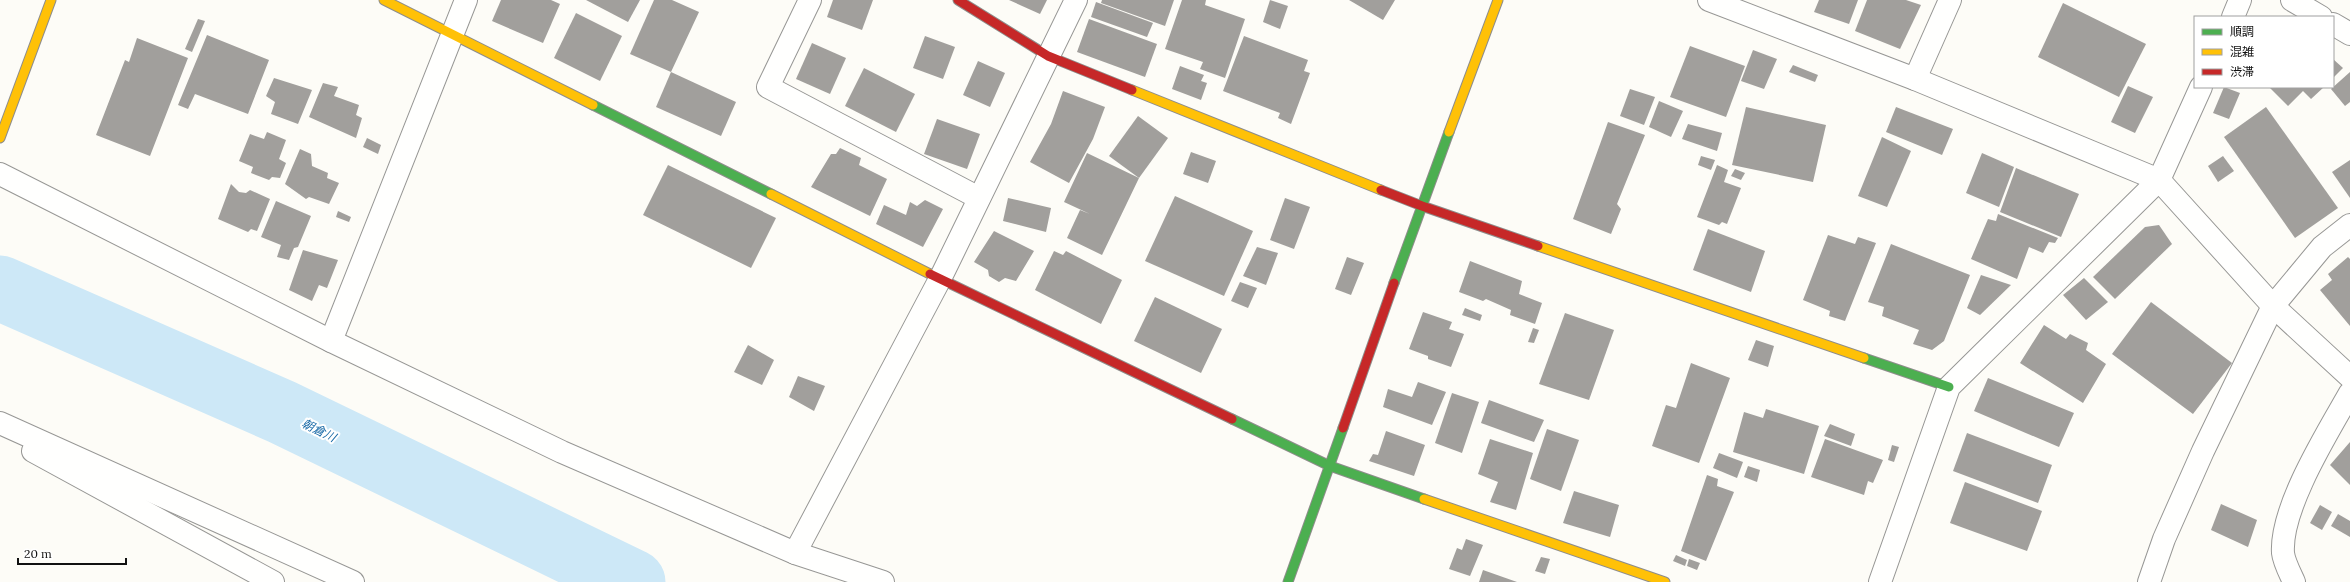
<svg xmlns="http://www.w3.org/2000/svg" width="2350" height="582" font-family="Lora,'Noto Sans JP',serif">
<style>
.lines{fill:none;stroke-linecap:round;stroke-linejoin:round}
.river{stroke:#cde8f7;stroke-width:65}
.building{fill:#a19f9c}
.street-casing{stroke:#979795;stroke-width:24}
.fast-casing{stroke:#8e8d8b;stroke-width:11}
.slow-casing{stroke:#8e8d8b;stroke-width:11}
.jam-casing{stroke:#8e8d8b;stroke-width:11}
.street{stroke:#fffffe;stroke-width:22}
.fast{stroke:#4caf50;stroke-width:9}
.slow{stroke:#ffc107;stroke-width:9}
.jam{stroke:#c62828;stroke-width:9}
.labels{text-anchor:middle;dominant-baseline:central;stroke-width:4;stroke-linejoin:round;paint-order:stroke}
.water-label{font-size:12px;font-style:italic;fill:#1768a6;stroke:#fff}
</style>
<rect width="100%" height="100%" fill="#fdfcf7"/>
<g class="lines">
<path class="river" d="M 0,288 L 282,412 L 633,582"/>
</g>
<g class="building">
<path d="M 501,0 L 551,0 L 560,4 L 543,43 L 492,21 Z"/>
<path d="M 586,0 L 640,0 L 628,22 Z"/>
<path d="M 654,0 L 672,0 L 699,12 L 671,72 L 630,54 Z"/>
<path d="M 833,0 L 873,0 L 862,30 L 827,17 Z"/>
<path d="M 1009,0 L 1047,0 L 1040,14 Z"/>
<path d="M 1102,0 L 1174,0 L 1165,26 L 1101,3 Z"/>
<path d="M 1182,0 L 1206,0 L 1205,5 L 1245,19 L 1225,78 L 1200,69 L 1203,62 L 1165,49 Z"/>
<path d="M 1270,0 L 1288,6 L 1280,29 L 1263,22 Z"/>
<path d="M 1349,0 L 1395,0 L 1383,20 Z"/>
<path d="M 1819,0 L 1858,0 L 1849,24 L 1814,12 Z"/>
<path d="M 1867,0 L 1906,0 L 1921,5 L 1900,49 L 1855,31 Z"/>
<path d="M 1096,2 L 1153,23 L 1147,37 L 1091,17 Z"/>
<path d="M 2063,3 L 2146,44 L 2119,97 L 2038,57 Z"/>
<path d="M 576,13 L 622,36 L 600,81 L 554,58 Z"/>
<path d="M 198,19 L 205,21 L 192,52 L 185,49 Z"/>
<path d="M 1089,19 L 1157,44 L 1145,77 L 1077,52 Z"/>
<path d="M 207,35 L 269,60 L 248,114 L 195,94 L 188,109 L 178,105 Z"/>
<path d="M 925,36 L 955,47 L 943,79 L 913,68 Z"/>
<path d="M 1244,36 L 1308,60 L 1304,71 L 1310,73 L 1291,124 L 1278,118 L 1280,113 L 1223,91 Z"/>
<path d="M 137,38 L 188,58 L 150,156 L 96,135 L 125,60 L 129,62 Z"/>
<path d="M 812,43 L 846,58 L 830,94 L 796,79 Z"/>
<path d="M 1690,46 L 1745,66 L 1726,117 L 1670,97 Z"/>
<path d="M 1753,50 L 1777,59 L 1764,89 L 1741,81 Z"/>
<path d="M 2333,59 L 2343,68 L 2333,78 Z"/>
<path d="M 978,61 L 1005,73 L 990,107 L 963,95 Z"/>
<path d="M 1793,65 L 1818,75 L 1815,82 L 1789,72 Z"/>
<path d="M 1180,66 L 1204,75 L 1201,81 L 1207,83 L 1201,100 L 1172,89 Z"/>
<path d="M 864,68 L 915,94 L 896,132 L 845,106 Z"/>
<path d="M 671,72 L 736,102 L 721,136 L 656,107 Z"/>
<path d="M 2350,72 L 2350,102 L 2345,106 L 2331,89 Z"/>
<path d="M 274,78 L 312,90 L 298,124 L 271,114 L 275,102 L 266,96 Z"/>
<path d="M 323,83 L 338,87 L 334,96 L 359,105 L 356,115 L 362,118 L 356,138 L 309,117 Z"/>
<path d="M 2128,86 L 2153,97 L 2135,133 L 2111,122 Z"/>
<path d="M 2224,87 L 2240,93 L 2229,119 L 2213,113 Z"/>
<path d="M 2269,87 L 2324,87 L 2311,99 L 2303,91 L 2288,106 Z"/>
<path d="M 1630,89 L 1655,97 L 1644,125 L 1620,116 Z"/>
<path d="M 1063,91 L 1105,107 L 1093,139 L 1069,183 L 1030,162 L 1051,124 Z"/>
<path d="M 1659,101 L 1683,111 L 1671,137 L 1649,127 Z"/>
<path d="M 1746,107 L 1826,125 L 1813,182 L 1732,165 Z"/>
<path d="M 1896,107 L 1953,129 L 1942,155 L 1886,132 Z"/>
<path d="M 2266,107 L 2338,208 L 2295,238 L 2224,137 Z"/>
<path d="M 1138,116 L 1168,138 L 1139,178 L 1109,156 Z"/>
<path d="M 937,119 L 980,134 L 967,169 L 924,154 Z"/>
<path d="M 1608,122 L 1645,135 L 1617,204 L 1621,209 L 1611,234 L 1573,219 Z"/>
<path d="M 1688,124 L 1722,133 L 1717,151 L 1682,139 Z"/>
<path d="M 267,132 L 286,140 L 279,159 L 286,163 L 280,178 L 272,177 L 269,180 L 251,173 L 253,167 L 239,161 L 250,134 L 264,139 Z"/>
<path d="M 1882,137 L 1911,151 L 1887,207 L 1858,196 Z"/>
<path d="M 367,138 L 381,145 L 378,154 L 363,147 Z"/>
<path d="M 840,148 L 861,158 L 859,165 L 887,179 L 870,216 L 811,187 L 831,154 L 836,154 Z"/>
<path d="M 300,149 L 311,154 L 312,166 L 328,173 L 327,178 L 339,183 L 329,204 L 309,197 L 306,199 L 285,184 Z"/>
<path d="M 1191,152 L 1216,161 L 1208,183 L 1183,174 Z"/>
<path d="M 1087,153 L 1139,178 L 1102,255 L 1067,238 L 1080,210 L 1090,214 L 1064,202 Z"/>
<path d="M 1982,153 L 2014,167 L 1999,207 L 1966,193 Z"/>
<path d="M 1701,156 L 1715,160 L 1711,170 L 1698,165 Z"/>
<path d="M 2223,156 L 2234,171 L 2218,182 L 2208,166 Z"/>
<path d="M 2350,160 L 2350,198 L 2332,172 Z"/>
<path d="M 668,165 L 776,218 L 751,268 L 643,215 Z"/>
<path d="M 1717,165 L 1728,170 L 1724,182 L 1741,188 L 1727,224 L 1722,222 L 1719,225 L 1697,217 Z"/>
<path d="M 2016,168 L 2079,194 L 2061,237 L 2000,212 Z"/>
<path d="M 1735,169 L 1745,173 L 1741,180 L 1731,176 Z"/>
<path d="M 231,184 L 239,192 L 246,193 L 250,190 L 270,199 L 257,231 L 251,229 L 248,232 L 218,219 Z"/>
<path d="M 1175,196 L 1253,231 L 1224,296 L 1145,261 Z"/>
<path d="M 1008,198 L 1051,208 L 1046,232 L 1003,221 Z"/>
<path d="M 1285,198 L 1310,207 L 1294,249 L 1270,240 Z"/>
<path d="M 925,200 L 943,209 L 923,247 L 876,224 L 884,205 L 906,215 L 910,202 L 917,206 Z"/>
<path d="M 276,201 L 311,216 L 298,247 L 294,248 L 289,260 L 277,257 L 281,245 L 261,237 Z"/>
<path d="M 338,211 L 351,217 L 349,222 L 336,217 Z"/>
<path d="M 1998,214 L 2058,238 L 2055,243 L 2049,242 L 2043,253 L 2029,247 L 2017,279 L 1971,259 L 1988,219 L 1996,221 Z"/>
<path d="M 2159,225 L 2172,244 L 2115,299 L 2093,277 L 2145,227 Z"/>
<path d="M 1708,229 L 1765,251 L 1751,292 L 1693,270 Z"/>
<path d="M 994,231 L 1034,251 L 1016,281 L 1005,278 L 999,282 L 989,276 L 988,270 L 974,262 Z"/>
<path d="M 1828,235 L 1855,244 L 1858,237 L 1876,243 L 1845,321 L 1829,316 L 1830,311 L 1803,300 Z"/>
<path d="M 1891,244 L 1970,275 L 1944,341 L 1932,350 L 1913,344 L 1919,330 L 1882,316 L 1884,307 L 1868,302 Z"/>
<path d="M 1257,247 L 1278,253 L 1266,285 L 1243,276 Z"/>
<path d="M 303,250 L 338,260 L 327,288 L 319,285 L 312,301 L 289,290 Z"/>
<path d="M 1054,251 L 1063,255 L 1066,251 L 1122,280 L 1101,324 L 1035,290 Z"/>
<path d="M 1347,257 L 1364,263 L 1351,295 L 1335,289 Z"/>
<path d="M 2348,257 L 2350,259 L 2350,326 L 2320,290 L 2332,280 L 2328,274 Z"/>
<path d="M 1470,261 L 1522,281 L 1519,294 L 1542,303 L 1535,324 L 1510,315 L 1511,310 L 1486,299 L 1483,301 L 1459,292 Z"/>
<path d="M 1981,275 L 2011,285 L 1980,315 L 1967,308 Z"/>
<path d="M 2084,278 L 2108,302 L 2086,320 L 2063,295 Z"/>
<path d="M 1240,282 L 1257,288 L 1248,308 L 1231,301 Z"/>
<path d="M 1155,297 L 1222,329 L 1201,373 L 1134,341 Z"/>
<path d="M 2151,302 L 2232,363 L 2193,414 L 2112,354 Z"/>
<path d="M 1465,308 L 1482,315 L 1480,321 L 1462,315 Z"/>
<path d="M 1423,312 L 1452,322 L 1449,329 L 1464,334 L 1451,367 L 1428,359 L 1428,356 L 1409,349 Z"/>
<path d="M 1565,313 L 1614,330 L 1589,400 L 1539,384 Z"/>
<path d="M 2044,325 L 2066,339 L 2070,334 L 2088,343 L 2086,350 L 2106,364 L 2083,403 L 2020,363 Z"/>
<path d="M 1533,328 L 1539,330 L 1534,343 L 1528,342 Z"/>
<path d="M 1756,340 L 1774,346 L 1768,367 L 1748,360 Z"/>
<path d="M 748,345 L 774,360 L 762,385 L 734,372 Z"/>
<path d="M 1691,363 L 1730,378 L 1699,463 L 1652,446 L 1666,405 L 1676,408 Z"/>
<path d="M 798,376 L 825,386 L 814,411 L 789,397 Z"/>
<path d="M 1988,378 L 2074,413 L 2059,447 L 1974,411 Z"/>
<path d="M 1418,382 L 1446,392 L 1432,425 L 1383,407 L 1388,389 L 1412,397 Z"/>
<path d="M 1452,393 L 1479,402 L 1462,453 L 1435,443 Z"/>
<path d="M 1489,400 L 1544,420 L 1534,442 L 1481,423 Z"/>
<path d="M 1766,409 L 1819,426 L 1804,474 L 1733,452 L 1744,412 L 1763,418 Z"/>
<path d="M 1830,424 L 1855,434 L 1851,446 L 1824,436 Z"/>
<path d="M 1547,429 L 1579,440 L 1561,491 L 1530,479 Z"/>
<path d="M 1386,431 L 1425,445 L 1414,476 L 1369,461 L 1373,454 L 1378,455 Z"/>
<path d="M 1967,433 L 2052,465 L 2038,503 L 1953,471 Z"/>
<path d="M 1490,439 L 1533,453 L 1516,510 L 1490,502 L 1498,482 L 1478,474 Z"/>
<path d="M 1825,439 L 1883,460 L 1873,483 L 1868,481 L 1864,495 L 1811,477 Z"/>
<path d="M 2350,442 L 2350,485 L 2330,465 Z"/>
<path d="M 1892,445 L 1899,447 L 1894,462 L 1888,460 Z"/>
<path d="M 1719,453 L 1743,462 L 1737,478 L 1713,468 Z"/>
<path d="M 1748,466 L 1760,470 L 1757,482 L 1744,477 Z"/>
<path d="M 1707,475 L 1718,479 L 1717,486 L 1734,492 L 1706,561 L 1681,551 Z"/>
<path d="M 1965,482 L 2042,511 L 2027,551 L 1950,523 Z"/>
<path d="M 1574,491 L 1619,505 L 1610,537 L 1563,523 Z"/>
<path d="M 2221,504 L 2257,520 L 2248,547 L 2211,530 Z"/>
<path d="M 2320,505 L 2332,512 L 2322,530 L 2310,523 Z"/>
<path d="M 2338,514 L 2350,521 L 2350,537 L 2331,526 Z"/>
<path d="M 1466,539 L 1483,545 L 1470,576 L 1449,569 L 1457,548 L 1462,550 Z"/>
<path d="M 1676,555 L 1687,560 L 1685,566 L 1673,561 Z"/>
<path d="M 1541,557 L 1550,559 L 1545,574 L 1535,571 Z"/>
<path d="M 1689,559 L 1700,563 L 1697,570 L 1687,566 Z"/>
<path d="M 1483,570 L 1517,582 L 1479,582 Z"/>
</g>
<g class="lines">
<g class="street-casing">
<g id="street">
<path d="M 810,0 L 768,87 L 979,198"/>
<path d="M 1709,0 L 1915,79 L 2159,180 L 2273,306 L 2350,377"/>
<path d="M 2292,0 L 2321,17"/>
<path d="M 2233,17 L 2240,0"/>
<path d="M 2333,24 L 2350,34"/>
<path d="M 1915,79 L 1950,0"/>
<path d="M 0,174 L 331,341 L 562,452 L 795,553 L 883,582"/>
<path d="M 331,341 L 466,0"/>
<path d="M 0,423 L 353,582"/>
<path d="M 33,451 L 273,582"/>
<path d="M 795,553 L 940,279 L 1076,0"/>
<path d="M 1880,582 L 1949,387 L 2159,180 L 2201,87"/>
<path d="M 2149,582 L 2164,539 L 2203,451 L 2273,306 L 2322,247 L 2350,225"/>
<path d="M 2294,582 C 2290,573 2284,562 2283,553 C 2280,508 2328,432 2350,393"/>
</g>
</g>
<g class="fast-casing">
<g id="fast">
<path d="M 593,105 L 771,194"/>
<path d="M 1394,283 L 1449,132"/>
<path d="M 1864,358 L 1949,387"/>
<path d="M 1232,419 L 1330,466 L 1424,499"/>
<path d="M 1288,582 L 1343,428"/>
</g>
</g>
<g class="slow-casing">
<g id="slow">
<path d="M 384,0 L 593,105"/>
<path d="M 1132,90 L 1381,190"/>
<path d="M 1449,132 L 1498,0"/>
<path d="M 0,138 L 51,0"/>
<path d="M 771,194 L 930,274"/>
<path d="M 1538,246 L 1864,358"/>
<path d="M 1424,499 L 1665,582"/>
</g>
</g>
<g class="jam-casing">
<g id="jam">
<path d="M 958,0 L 1048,56 L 1132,90"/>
<path d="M 1381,190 L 1422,206 L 1538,246"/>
<path d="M 930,274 L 1232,419"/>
<path d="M 1343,428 L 1394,283"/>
</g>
</g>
<use href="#street" class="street"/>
<use href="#fast" class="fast"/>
<use href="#slow" class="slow"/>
<use href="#jam" class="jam"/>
</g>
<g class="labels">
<g class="water-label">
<text transform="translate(319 430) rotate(26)">朝倉川</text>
</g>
</g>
<rect x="2194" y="16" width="140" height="72" fill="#ffffff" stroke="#a0a0a0"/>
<rect x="2202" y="29" width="20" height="6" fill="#4caf50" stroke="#a0a0a0"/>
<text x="2230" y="36" font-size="12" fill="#111111">順調</text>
<rect x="2202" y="49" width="20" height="6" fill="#ffc107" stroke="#a0a0a0"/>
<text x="2230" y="56" font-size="12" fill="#111111">混雑</text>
<rect x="2202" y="69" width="20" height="6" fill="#c62828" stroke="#a0a0a0"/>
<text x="2230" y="76" font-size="12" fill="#111111">渋滞</text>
<path d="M18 558v6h108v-6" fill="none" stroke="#111111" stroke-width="2"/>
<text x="24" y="558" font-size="12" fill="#111111" stroke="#ffffff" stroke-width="3" paint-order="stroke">20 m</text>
</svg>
